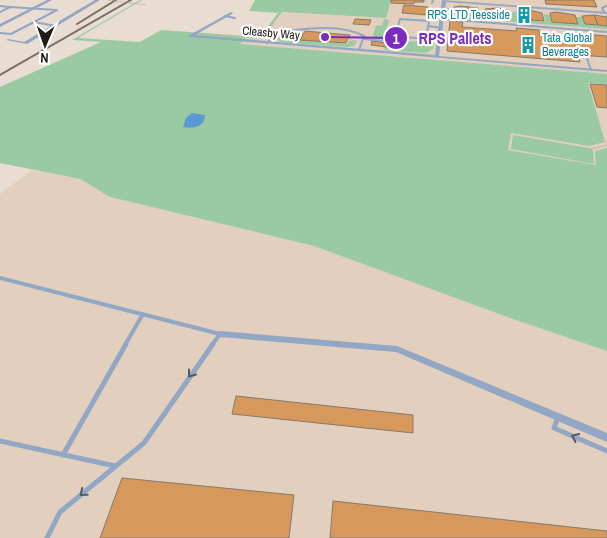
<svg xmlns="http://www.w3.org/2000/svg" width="607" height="538" font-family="'Archivo Narrow',sans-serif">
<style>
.built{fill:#e2cfbe}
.green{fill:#9acaa2}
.water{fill:#5b99d4}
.building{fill:#d7995b;stroke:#85796e}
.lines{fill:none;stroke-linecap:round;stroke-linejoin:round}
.path{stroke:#a99f95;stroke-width:1;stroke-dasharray:1 1;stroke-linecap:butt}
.service-far2{stroke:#91a7c4;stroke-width:2}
.service-far1{stroke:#91a7c4;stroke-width:4}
.service{stroke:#91a7c4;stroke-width:5}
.minor{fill:#91a7c4;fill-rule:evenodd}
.rail{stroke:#776f67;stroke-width:2}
.path-bridge{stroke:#a99f95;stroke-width:1;stroke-dasharray:1 1;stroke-linecap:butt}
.oneway{stroke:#525a64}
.labels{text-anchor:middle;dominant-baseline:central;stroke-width:4.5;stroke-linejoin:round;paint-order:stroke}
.far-culture-label{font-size:12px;fill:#0d838f;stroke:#fff;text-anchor:end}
.far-street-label{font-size:12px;fill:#1f1b16;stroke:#fff}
.leader{fill:none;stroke:#7b2cbf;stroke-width:2}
.callout-dot{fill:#7b2cbf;stroke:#fff;stroke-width:2}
.mark-label{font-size:15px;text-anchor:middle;font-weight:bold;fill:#fff}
.callout-label{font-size:16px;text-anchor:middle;font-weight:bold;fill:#7b2cbf;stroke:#fff;stroke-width:4.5;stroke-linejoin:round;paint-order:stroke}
</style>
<rect width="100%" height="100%" fill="#e9dcd0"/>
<g class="built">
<path d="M 391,0 L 607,0 L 607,164 L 596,165 L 508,150 L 511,133 L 589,146 L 240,44 L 246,38 L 262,39 L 282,12 L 386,18 Z"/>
<path d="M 32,170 L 80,179 L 110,197 L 314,246 L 513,319 L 607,351 L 607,538 L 0,538 L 0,194 Z"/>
</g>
<g class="green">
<path d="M 140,0 L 142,0 L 78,38 L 140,42 L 161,30 L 260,37 L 278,13 L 249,11 L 255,0 L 391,0 L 386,18 L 282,12 L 262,39 L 246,38 L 240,44 L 607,74 L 607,84 L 588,83 L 605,142 L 589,146 L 511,133 L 508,150 L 596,165 L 595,151 L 607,148 L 607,351 L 513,319 L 314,246 L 110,197 L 80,179 L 0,163 L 0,87 L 101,42 L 72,40 Z"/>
<path d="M 447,8 L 453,8 L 453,14 L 479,17 L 483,10 L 485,10 L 485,17 L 512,19 L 512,12 L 516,12 L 517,19 L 545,22 L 544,14 L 550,15 L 552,22 L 578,24 L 576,17 L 582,17 L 585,24 L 607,26 L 607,29 L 487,20 L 487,18 L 481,18 L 481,21 L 446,16 Z"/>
<path d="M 384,19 L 389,20 L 384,39 L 434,43 L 433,49 L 426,53 L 384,50 L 385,47 L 406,46 L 407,42 L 372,39 L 376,25 L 382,26 Z"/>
<path d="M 276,37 L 348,44 L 349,41 L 357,42 L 354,46 L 347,47 L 281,42 L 275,39 Z"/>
<path d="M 513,135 L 589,148 L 593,150 L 594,164 L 511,149 Z"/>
</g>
<path class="water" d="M 192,113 L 205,115 C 205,127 193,129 183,127 L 186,118 Z"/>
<g class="building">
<path d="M 391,0 L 424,0 L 424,2 L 414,2 L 414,4 L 391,3 Z"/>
<path d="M 545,0 L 594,0 L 597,7 L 546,4 Z"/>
<path d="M 404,5 L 428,7 L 428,9 L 432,9 L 431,13 L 427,13 L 427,15 L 402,13 Z"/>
<path d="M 460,6 L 478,8 L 478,16 L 454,14 L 454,7 Z"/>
<path d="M 498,8 L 510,11 L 511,19 L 498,18 Z"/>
<path d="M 498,8 L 498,18 L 486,17 L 485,9 Z"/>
<path d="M 529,10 L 542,13 L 544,21 L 531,20 Z"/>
<path d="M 529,10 L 531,20 L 518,19 L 517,11 Z"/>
<path d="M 556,12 L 575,15 L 578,24 L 552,22 L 550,13 Z"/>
<path d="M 594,15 L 607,17 L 607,26 L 598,25 Z"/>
<path d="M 594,15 L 598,25 L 585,24 L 582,16 Z"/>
<path d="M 355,19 L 371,20 L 369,25 L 353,24 Z"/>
<path d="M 450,21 L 463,22 L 462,27 L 517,31 L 516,28 L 539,30 L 540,35 L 572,38 L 571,33 L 607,36 L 607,57 L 578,55 L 580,62 L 447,51 Z"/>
<path d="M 305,31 L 350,35 L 346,43 L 300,40 Z"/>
<path d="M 372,41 L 387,43 L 386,47 L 371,45 Z"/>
<path d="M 590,84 L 607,85 L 607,108 L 597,107 Z"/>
<path d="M 236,396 L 413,415 L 413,433 L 232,414 Z"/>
<path d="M 122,478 L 294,495 L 289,538 L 100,538 Z"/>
<path d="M 333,501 L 607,531 L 607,538 L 330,538 Z"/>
</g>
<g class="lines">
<g class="path">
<path d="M 352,37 L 350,40 L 357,41"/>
<path d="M 591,149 L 607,145"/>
</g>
<g class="service-far2">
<path d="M 432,3 L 433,0"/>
<path d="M 0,6 L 10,7"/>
<path d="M 0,12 L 10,7 L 57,10 L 11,34 L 0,33"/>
<path d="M 604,12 L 602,8 L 606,6"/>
<path d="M 225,16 L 235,18"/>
<path d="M 400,19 L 429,21 L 426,39 L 395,36 Z"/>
<path d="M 442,19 L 607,32"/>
<path d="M 34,22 L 56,26"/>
<path d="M 428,26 L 441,28"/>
<path d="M 363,39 L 396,42 L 395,45"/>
<path d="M 267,43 L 277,32 C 304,29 339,23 364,36 L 359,50"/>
<path d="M 586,56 L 591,70"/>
</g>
<g class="service-far1">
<path d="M 0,278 L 220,334 L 212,345"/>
<path d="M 125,345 L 143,314"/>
</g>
<g class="service">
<path d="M 558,417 L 554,428 L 607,451"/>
<path d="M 0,441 L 115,466"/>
<path d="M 63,455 L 126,344"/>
<path d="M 47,538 L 60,512 L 144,443 L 213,344"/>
</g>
<g class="minor">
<path d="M 47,0 L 52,0 L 0,27 L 0,24 Z"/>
<path d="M 95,0 L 100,0 L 27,44 L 6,40 L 8,39 L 24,42 Z"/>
<path d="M 442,0 L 607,12 L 607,14 L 446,2 L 439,56 L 607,70 L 607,72 L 190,37 L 188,36 L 231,12 L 233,13 L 232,14 L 195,35 L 435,55 Z"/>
<path d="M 220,331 L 397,346 L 607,433 L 607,442 L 396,352 L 220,337 L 217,336 L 216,334 L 217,332 Z"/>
</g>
<g class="rail">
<path d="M 77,24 L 116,0"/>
<path d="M 0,75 L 131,0"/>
</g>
<path class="path-bridge" d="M 108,0 L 146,5"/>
</g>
<defs><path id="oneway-chevron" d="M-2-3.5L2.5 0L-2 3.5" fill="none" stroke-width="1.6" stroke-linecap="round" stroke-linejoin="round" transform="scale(1.25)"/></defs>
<g class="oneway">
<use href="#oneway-chevron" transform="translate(191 374) rotate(126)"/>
<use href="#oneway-chevron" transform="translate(575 437) rotate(-156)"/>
<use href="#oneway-chevron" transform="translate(83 493) rotate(141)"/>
</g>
<defs>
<g id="building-bare" transform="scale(1.35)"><path d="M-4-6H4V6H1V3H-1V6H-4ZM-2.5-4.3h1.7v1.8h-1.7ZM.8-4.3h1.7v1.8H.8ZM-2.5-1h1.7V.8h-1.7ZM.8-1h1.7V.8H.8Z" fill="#0f9aa8" stroke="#fff" stroke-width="2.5" paint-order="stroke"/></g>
</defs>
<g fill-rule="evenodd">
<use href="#building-bare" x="524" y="15"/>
<use href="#building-bare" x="528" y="45"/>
</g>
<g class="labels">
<g class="far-culture-label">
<text x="510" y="15">RPS LTD Teesside</text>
<text x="542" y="38" text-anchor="start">Tata Global<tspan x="542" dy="14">Beverages</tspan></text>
</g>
<g class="far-street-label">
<text transform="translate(271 33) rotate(5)">Cleasby Way</text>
</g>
</g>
<path class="leader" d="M325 37L396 38"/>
<g class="callout-dot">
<circle cx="325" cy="37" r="5"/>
<circle cx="396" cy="38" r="12"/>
</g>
<g class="mark-label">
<text x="396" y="44">1</text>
</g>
<g class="callout-label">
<text x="455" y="44">RPS Pallets</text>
</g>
<g transform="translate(45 45) rotate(182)" stroke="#ffffff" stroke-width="4" paint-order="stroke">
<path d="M0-4L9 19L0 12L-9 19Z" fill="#1f1b16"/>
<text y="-8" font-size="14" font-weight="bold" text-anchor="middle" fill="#1f1b16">N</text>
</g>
</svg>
